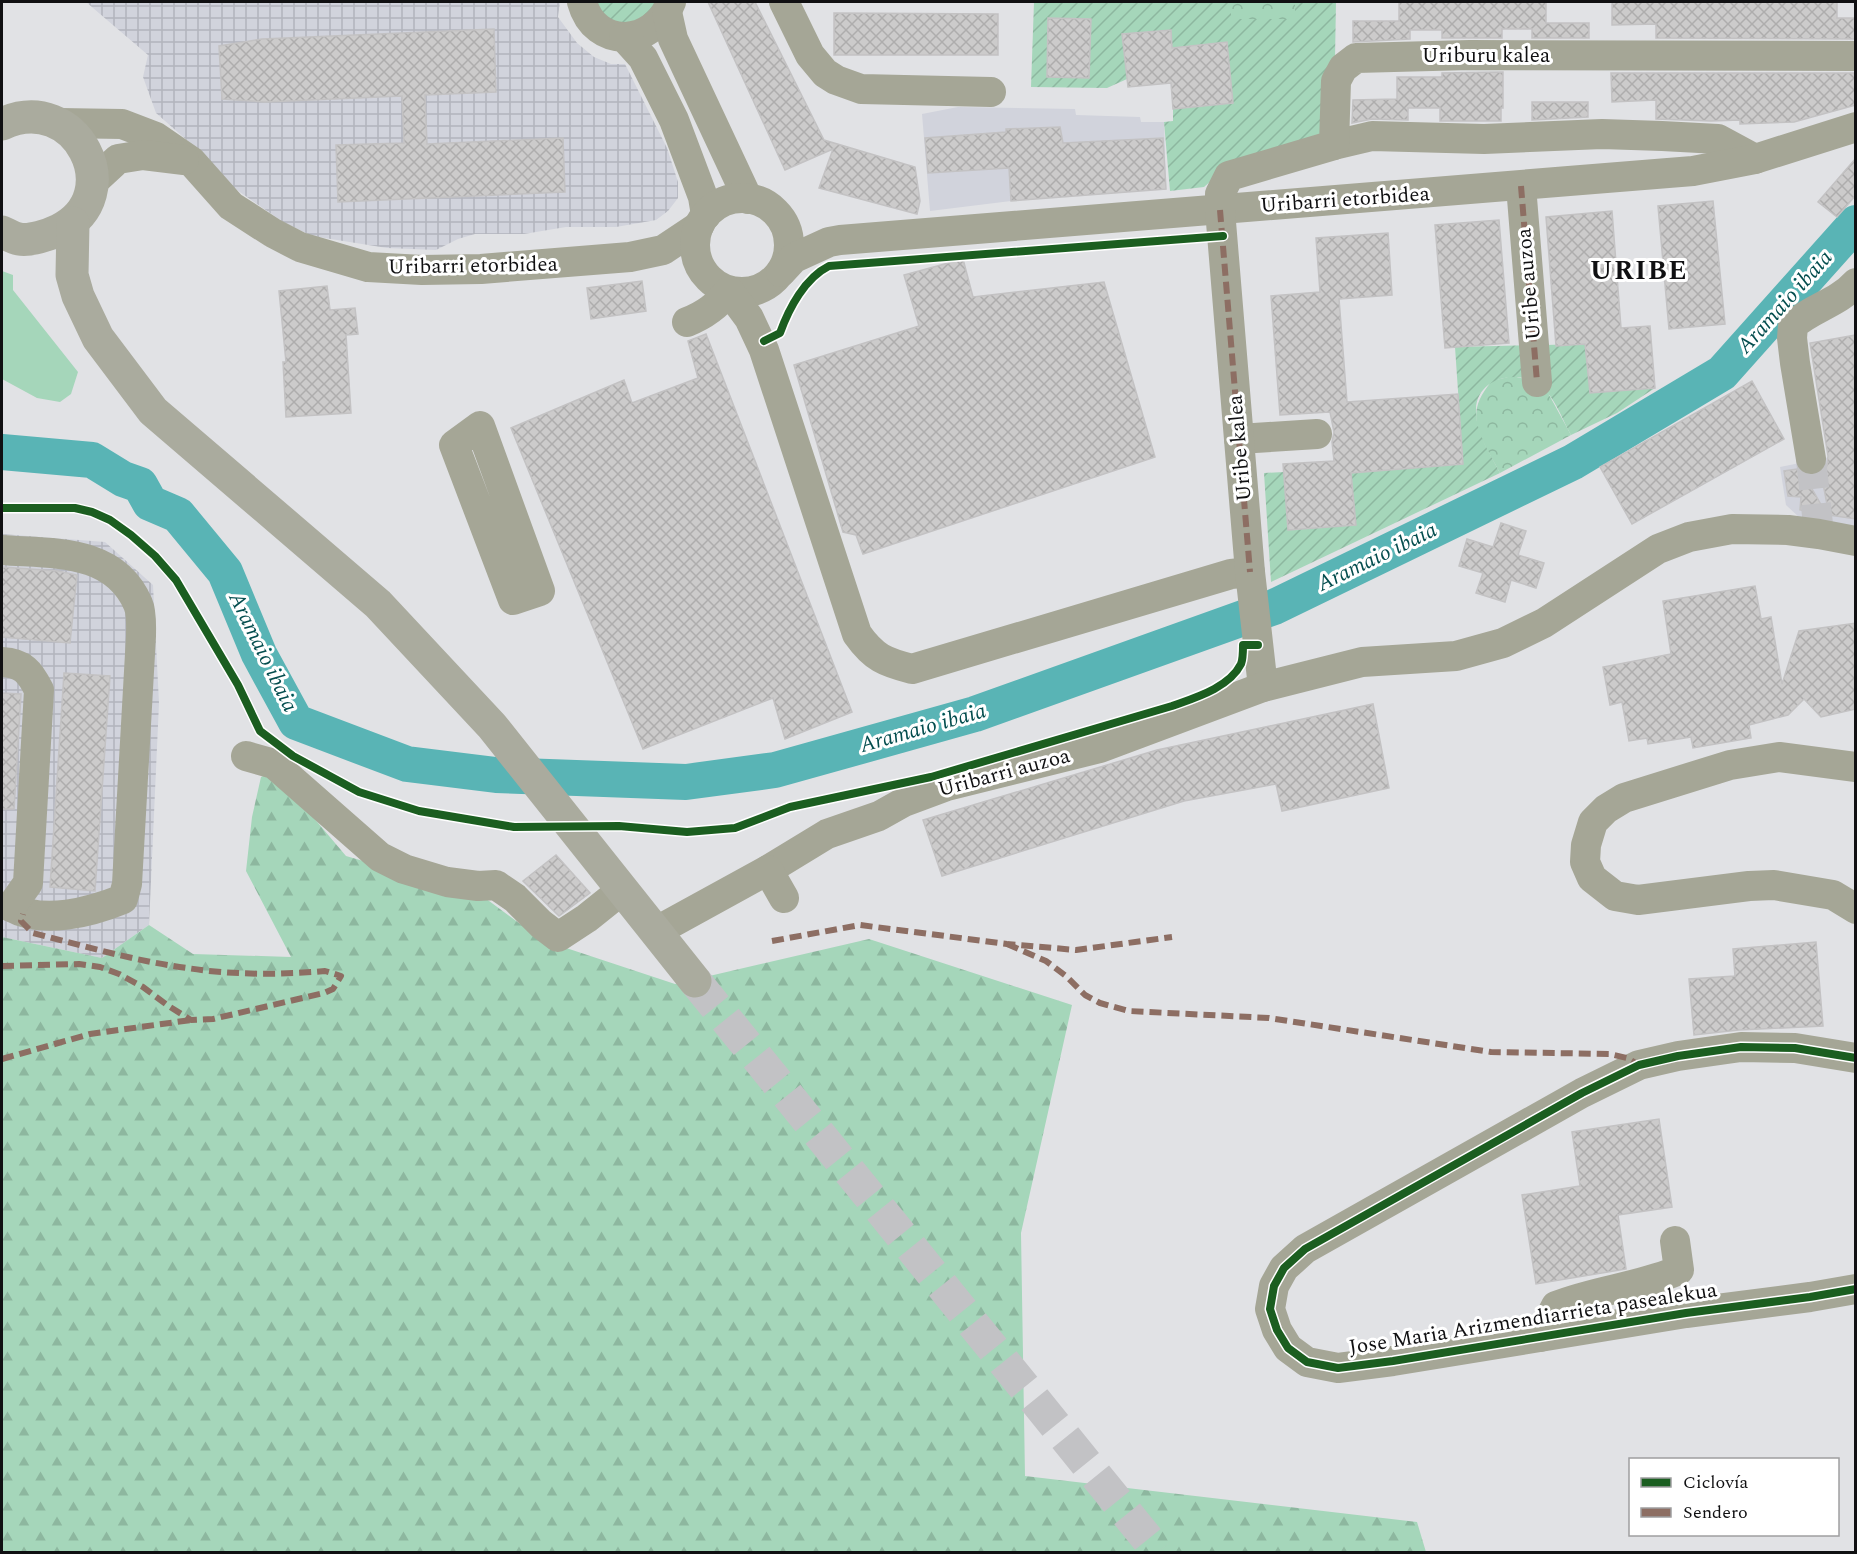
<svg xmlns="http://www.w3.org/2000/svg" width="1857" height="1554" font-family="Spectral,serif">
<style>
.built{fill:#d1d3dc}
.industrial{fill:url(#industrial-grid)}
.grass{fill:#a5d6ba}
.forest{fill:url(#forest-firs)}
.park{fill:url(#park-crowns)}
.garden{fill:url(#garden-furrows)}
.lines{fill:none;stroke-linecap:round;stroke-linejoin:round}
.river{stroke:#59b4b5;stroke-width:36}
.building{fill:url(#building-cross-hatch);stroke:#c3c2c3;stroke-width:1.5}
.minor-tunnel{stroke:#c2c2c5;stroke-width:30;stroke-dasharray:30 15;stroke-linecap:butt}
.major-tunnel{stroke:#c2c2c5;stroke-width:33;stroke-dasharray:33 16;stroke-linecap:butt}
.minor{stroke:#a5a696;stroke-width:30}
.major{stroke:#aaab9e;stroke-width:33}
.quiet{stroke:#8d6e63;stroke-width:6;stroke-dasharray:12 6;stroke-linecap:butt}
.cycleway-casing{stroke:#fff;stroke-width:11}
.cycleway{stroke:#1b5e20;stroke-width:8}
.labels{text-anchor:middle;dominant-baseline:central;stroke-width:6;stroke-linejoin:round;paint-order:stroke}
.street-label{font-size:21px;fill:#101012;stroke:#fff}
.water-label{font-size:22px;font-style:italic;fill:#044d4e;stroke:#fff}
.district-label{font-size:27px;font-weight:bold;letter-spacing:1.5px;fill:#101012;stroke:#fff}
</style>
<defs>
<pattern id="industrial-grid" width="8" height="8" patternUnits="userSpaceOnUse" patternTransform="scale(1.5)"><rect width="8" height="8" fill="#d1d3dc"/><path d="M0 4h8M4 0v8" fill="none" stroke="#b2b4bc"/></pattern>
<pattern id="forest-firs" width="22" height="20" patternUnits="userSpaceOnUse" patternTransform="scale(1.5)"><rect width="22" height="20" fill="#a5d6ba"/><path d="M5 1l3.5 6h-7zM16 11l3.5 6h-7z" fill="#8db79f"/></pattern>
<pattern id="park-crowns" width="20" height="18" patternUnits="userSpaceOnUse" patternTransform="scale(1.5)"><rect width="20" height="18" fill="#a5d6ba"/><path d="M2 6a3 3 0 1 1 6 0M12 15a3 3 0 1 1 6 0" fill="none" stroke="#8db79f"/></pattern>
<pattern id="garden-furrows" width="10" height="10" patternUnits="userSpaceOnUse" patternTransform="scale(1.5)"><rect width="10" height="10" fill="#a5d6ba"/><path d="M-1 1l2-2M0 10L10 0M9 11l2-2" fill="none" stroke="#8db79f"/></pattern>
<pattern id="building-cross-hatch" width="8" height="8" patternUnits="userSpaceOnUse" patternTransform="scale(1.5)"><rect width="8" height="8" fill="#cccbcb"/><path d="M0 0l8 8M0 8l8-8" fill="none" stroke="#aeadad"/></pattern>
</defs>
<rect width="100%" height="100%" fill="#e1e2e5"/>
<g class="built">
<path d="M 958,107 L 1075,109 L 1076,115 L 1140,117 L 1141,122 L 1164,122 L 1166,189 L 1011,201 L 930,211 L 922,114 Z"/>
<path d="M 1855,452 L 1855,527 L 1800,518 L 1786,505 L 1780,467 Z"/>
</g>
<g class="industrial">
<path d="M 86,2 L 560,2 L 558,17 L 577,43 L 594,57 L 611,64 L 625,64 L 667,148 L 678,182 L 678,198 L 668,211 L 656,220 L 616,227 L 566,227 L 524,234 L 475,234 L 458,239 L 436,250 L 387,248 L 312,236 L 283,222 L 234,188 L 207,158 L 156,113 L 143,77 L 148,55 Z"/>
<path d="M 2,534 L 105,542 L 153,585 L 159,703 L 149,925 L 102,958 L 2,937 Z"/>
</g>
<path class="grass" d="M 2,271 L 13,275 L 13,290 L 78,372 L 71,394 L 60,402 L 37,398 L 2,379 Z"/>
<path class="forest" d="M 274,771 L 346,856 L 481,895 L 542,940 L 675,984 L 869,939 L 1072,1005 L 1021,1233 L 1025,1476 L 1417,1522 L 1426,1552 L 2,1552 L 2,937 L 102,958 L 149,925 L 193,954 L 291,957 L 246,871 L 252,817 L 261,777 Z"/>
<g class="park">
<rect x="1231" y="2" width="64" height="17"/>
<path d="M 1512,376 L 1537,382 L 1547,391 L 1571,435 L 1500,473 C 1482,438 1461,416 1492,381 Z"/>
</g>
<g class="garden">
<path d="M 592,2 L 656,2 C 648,24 636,24 615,25 Z"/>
<path d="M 1034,2 L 1231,2 L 1231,19 L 1295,19 L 1295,2 L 1336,2 L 1335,59 L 1326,131 L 1313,143 L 1228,166 L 1204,187 L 1170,191 L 1164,122 L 1173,121 L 1173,109 L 1232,103 L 1226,42 L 1172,48 L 1170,30 L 1123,34 L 1127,79 L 1107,88 L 1031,87 Z"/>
<path d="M 1585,344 L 1590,393 L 1655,388 L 1617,413 L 1571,435 C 1563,421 1557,403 1546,391 C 1527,367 1477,374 1476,409 C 1475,432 1490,453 1500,473 L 1271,582 L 1264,473 L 1284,472 L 1355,525 L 1351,473 L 1463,464 L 1455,347 Z"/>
</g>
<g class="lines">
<path class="river" d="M 2,452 L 92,460 L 123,479 L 140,485 L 150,503 L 178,515 L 225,572 L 259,654 L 296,722 L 407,764 L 496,775 L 686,782 L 775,770 L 975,714 L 1274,607 L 1573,462 L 1722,373 L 1856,223"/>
</g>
<g class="building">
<path d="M 708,2 L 755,2 L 824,140 L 915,167 L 920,201 L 917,214 L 819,188 L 833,149 L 785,170 Z"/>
<path d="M 1399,2 L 1546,2 L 1546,23 L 1589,23 L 1589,38 L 1532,38 L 1532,29 L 1502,29 L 1502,38 L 1442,38 L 1442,30 L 1410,30 L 1410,39 L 1353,42 L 1353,21 L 1399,21 Z"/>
<path d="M 1612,2 L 1837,2 L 1837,18 L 1856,18 L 1856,39 L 1656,38 L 1656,24 L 1612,25 Z"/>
<path d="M 834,13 L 998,14 L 998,55 L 834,55 Z"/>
<path d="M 1048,18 L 1091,19 L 1089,78 L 1047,77 Z"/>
<path d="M 494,29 L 496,92 L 425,95 L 427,144 L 563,138 L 565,192 L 338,202 L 336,145 L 404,143 L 402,96 L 265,102 L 222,99 L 219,46 L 262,39 Z"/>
<path d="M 1171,30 L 1172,48 L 1227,42 L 1233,103 L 1173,109 L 1171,83 L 1128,87 L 1122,34 Z"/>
<path d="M 1503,72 L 1503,108 L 1501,108 L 1501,121 L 1440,121 L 1440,108 L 1408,108 L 1408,120 L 1372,119 L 1352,123 L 1353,100 L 1397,99 L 1397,77 L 1442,77 L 1442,73 Z"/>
<path d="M 1611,73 L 1856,73 L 1856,105 L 1794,122 L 1740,124 L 1740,120 L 1711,121 L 1656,119 L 1656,100 L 1612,102 Z"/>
<path d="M 1532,102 L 1588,102 L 1588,117 L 1532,120 Z"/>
<path d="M 1060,127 L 1063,143 L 1163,138 L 1166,189 L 1011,201 L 1009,168 L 928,173 L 925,138 L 1006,132 L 1006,129 Z"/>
<path d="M 1856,158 L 1856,195 L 1837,217 L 1818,202 Z"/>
<path d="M 1713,201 L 1725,324 L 1669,329 L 1658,206 Z"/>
<path d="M 1612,211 L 1621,328 L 1650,326 L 1655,388 L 1590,393 L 1585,344 L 1556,346 L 1546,217 Z"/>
<path d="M 1499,220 L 1509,343 L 1445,348 L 1435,225 Z"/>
<path d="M 1388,233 L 1392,295 L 1339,299 L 1347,402 L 1458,394 L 1463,464 L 1351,473 L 1356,525 L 1288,530 L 1283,464 L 1334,461 L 1332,442 L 1334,432 L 1330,412 L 1280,415 L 1271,296 L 1320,292 L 1316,238 Z"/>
<path d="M 963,259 L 973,297 L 1104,282 L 1155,457 L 863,554 L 856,535 L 843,532 L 794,365 L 919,326 L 904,275 Z"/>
<path d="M 642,281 L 646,311 L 591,319 L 587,288 Z"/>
<path d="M 327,286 L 330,310 L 355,308 L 358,334 L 346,335 L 351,413 L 286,417 L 283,362 L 286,362 L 279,291 Z"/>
<path d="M 706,334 L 852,712 L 785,739 L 773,698 L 643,749 L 511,428 L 624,380 L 632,403 L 698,378 L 688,341 Z"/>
<path d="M 1856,335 L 1856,519 L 1829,515 L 1821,473 L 1827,466 L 1828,456 L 1810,343 Z"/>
<path d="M 1752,381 L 1784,439 L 1632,524 L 1600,467 Z"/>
<path d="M 1797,469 L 1804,475 L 1827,515 L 1800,510 L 1801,497 L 1788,496 L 1784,471 Z"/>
<path d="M 1501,523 L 1526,531 L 1518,555 L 1544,563 L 1536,588 L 1511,580 L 1505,602 L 1476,593 L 1483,573 L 1459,566 L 1467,539 L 1493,547 Z"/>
<path d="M 2,567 L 58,571 L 77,575 L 70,643 L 2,637 Z"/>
<path d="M 1755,586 L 1761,619 L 1771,617 L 1782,684 L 1799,631 L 1856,623 L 1856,709 L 1821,717 L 1804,699 L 1788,715 L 1749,725 L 1751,738 L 1693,748 L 1691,737 L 1648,744 L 1647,738 L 1629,741 L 1622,702 L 1610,705 L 1603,667 L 1671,654 L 1663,601 Z"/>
<path d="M 64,673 L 110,676 L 95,891 L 50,887 Z"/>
<path d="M 2,693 L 21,694 L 14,809 L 2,809 Z"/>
<path d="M 1373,704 L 1389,788 L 1282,811 L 1276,784 L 1184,801 L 942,876 L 923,820 L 1157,750 Z"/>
<path d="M 556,855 L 590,893 L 559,916 L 523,881 Z"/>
<path d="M 1816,942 L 1823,1026 L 1739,1030 L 1694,1035 L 1689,979 L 1735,976 L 1733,949 Z"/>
<path d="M 1659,1119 L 1672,1207 L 1618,1215 L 1626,1269 L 1536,1284 L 1522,1195 L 1580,1186 L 1572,1132 Z"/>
</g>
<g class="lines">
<path class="minor-tunnel" d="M 1811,459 L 1819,534"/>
<path class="major-tunnel" d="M 695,981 L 1158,1552"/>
<g class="minor">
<path d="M 582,2 C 595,50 654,47 671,2"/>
<path d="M 784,2 L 810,55 L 825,73 L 836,80 L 861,89 L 991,92"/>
<path d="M 667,12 L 673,39 L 748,199"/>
<path d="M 624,37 L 643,58 L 674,120 L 703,197 L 706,215"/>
<path d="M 59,123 L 122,124 L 156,137 L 191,161 L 231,206 L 273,233 L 300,247 L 368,267 L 422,270 L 481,269 L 630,257 L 663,250 L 699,226"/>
<path d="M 1334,145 L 1372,136 L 1484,139 L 1602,134 L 1662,136 L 1718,139 L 1755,159"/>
<path d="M 92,183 L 118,159 L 143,155 L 184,160"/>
<path d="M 1521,186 L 1537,382"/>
<circle cx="742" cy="245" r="47"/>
<path d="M 781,272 L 794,258 L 829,242 L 840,240 L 1693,171 L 1755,159 L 1856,127"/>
<path d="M 687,322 C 705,315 717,306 729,291 L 749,318 L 764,350 L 857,634 C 874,658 885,662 912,669 L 1231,574 L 1250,572"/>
<path d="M 480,426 L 540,591 L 513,600 L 454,445 Z"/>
<path d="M 1239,439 L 1317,434"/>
<path d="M 1811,459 L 1795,363 L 1792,338 L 1793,325 C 1812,308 1838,303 1856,283"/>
<path d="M 2,550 C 52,554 114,548 138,604 C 142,613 141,627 141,636 L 127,884 L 123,899 C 91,912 43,925 11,907"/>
<path d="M 2,662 C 23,663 30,672 39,690 L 28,883 L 11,907"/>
<path d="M 1263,687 L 1250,572 L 1220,210 L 1220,194 L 1229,176 L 1334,145 L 1336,81 L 1343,68 L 1356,58 L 1470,55 L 1856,56"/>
<path d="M 246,756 L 274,764 L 380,857 L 404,869 L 447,882 L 478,886 L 496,885 L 515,898 L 541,924 L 558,937 L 587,918 L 622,890"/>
<path d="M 1856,767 L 1779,757 L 1730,765 L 1624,798 L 1606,809 L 1593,822 L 1586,845 L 1585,862 L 1592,878 L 1615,896 L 1638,900 L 1749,886 L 1774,885 L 1833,895 L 1856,909"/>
<path d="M 768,870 L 827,834 L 879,816 L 904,802 L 947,786 L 1100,748 L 1263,687 L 1362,662 L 1456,656 L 1503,643 L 1544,623 L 1658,549 L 1689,537 L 1732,529 L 1788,530 L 1819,534 L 1856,541"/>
<path d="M 655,932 L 768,870 L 784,898"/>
<path d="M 1856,1058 L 1795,1048 L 1741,1047 L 1678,1056 L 1639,1065 L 1582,1093 L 1305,1249 L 1284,1268 L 1274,1286 L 1270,1309 L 1277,1330 L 1288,1348 L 1307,1362 L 1338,1368 L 1393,1361 L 1686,1313 L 1810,1297 L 1856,1289"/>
<path d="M 1540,1337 L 1556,1306 C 1596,1290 1640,1287 1679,1270 L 1675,1241"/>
</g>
<g class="major">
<path d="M 2,124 C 76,89 130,195 59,230 C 49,235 30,241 19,239 C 13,238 7,234 2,232"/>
<path d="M 73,223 L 72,275 L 78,296 L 98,338 L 153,411 L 378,604 L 492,726 L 695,981"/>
</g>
<g class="quiet">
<path d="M 1521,186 L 1537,382"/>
<path d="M 1220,210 L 1250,572"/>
<path d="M 772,941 L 860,925 L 1007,944 L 1076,950 L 1172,937"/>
<path d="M 1007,944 L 1046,961 L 1066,976 L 1085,995 L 1100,1003 L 1129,1011 L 1269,1018 L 1491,1052 L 1610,1054 L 1627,1058 L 1639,1065"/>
<path d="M 2,966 L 79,964 L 100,967 L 119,974 L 143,987 L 167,1005 L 191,1020 L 213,1019 L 324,993 L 333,989 L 341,976 L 325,971 C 280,975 231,975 187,968 C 135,961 84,946 33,933 L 21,921 L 23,914"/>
<path d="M 2,1059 L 90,1034 L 191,1020"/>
</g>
<g class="cycleway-casing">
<g id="cycleway">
<path d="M 764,341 L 780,333 C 789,308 805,278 829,266 L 1223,236"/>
<path d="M 2,508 L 75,508 L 92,512 L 110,520 L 131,535 L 155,556 L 176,580 L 238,685 L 260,731 L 293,756 L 359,792 L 419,811 L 514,827 L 619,826 L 687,832 L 735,828 L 790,807 L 931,777 L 1172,706 C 1194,698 1229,688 1241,664 C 1243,659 1243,651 1243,645 L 1258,645"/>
<path d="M 1856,1058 L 1795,1048 L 1741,1047 L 1678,1056 L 1639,1065 L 1582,1093 L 1305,1249 L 1284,1268 L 1274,1286 L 1270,1309 L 1277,1330 L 1288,1348 L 1307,1362 L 1338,1368 L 1393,1361 L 1686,1313 L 1810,1297 L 1856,1289"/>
</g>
</g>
<use href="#cycleway" class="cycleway"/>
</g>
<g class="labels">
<g class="street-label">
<text x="1486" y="56">Uriburu kalea</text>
<text transform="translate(1345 200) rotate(-4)">Uribarri etorbidea</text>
<text transform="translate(473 266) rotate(-1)">Uribarri etorbidea</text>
<text transform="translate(1529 284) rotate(-95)">Uribe auzoa</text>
<text transform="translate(1240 448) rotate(-95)">Uribe kalea</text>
<text transform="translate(1004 773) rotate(-15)">Uribarri auzoa</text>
<text transform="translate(1533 1319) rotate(-9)">Jose Maria Arizmendiarrieta pasealekua</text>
</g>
<g class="water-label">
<text transform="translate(1785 302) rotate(-48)">Aramaio ibaia</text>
<text transform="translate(1377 557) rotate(-26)">Aramaio ibaia</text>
<text transform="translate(263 652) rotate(64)">Aramaio ibaia</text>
<text transform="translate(923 728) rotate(-16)">Aramaio ibaia</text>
</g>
<g class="district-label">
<text x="1639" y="271">URIBE</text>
</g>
</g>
<rect width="1857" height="1554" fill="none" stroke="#101012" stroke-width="6"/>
<rect x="1629" y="1458" width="210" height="78" fill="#ffffff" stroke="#9f9fa0" stroke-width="1.5"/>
<rect x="1641" y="1478" width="30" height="9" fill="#1b5e20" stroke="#9f9fa0" stroke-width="1.5"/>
<text x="1683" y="1488" font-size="18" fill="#101012">Ciclovía</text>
<rect x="1641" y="1508" width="30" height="9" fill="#8d6e63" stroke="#9f9fa0" stroke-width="1.5"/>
<text x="1683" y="1518" font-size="18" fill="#101012">Sendero</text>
</svg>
